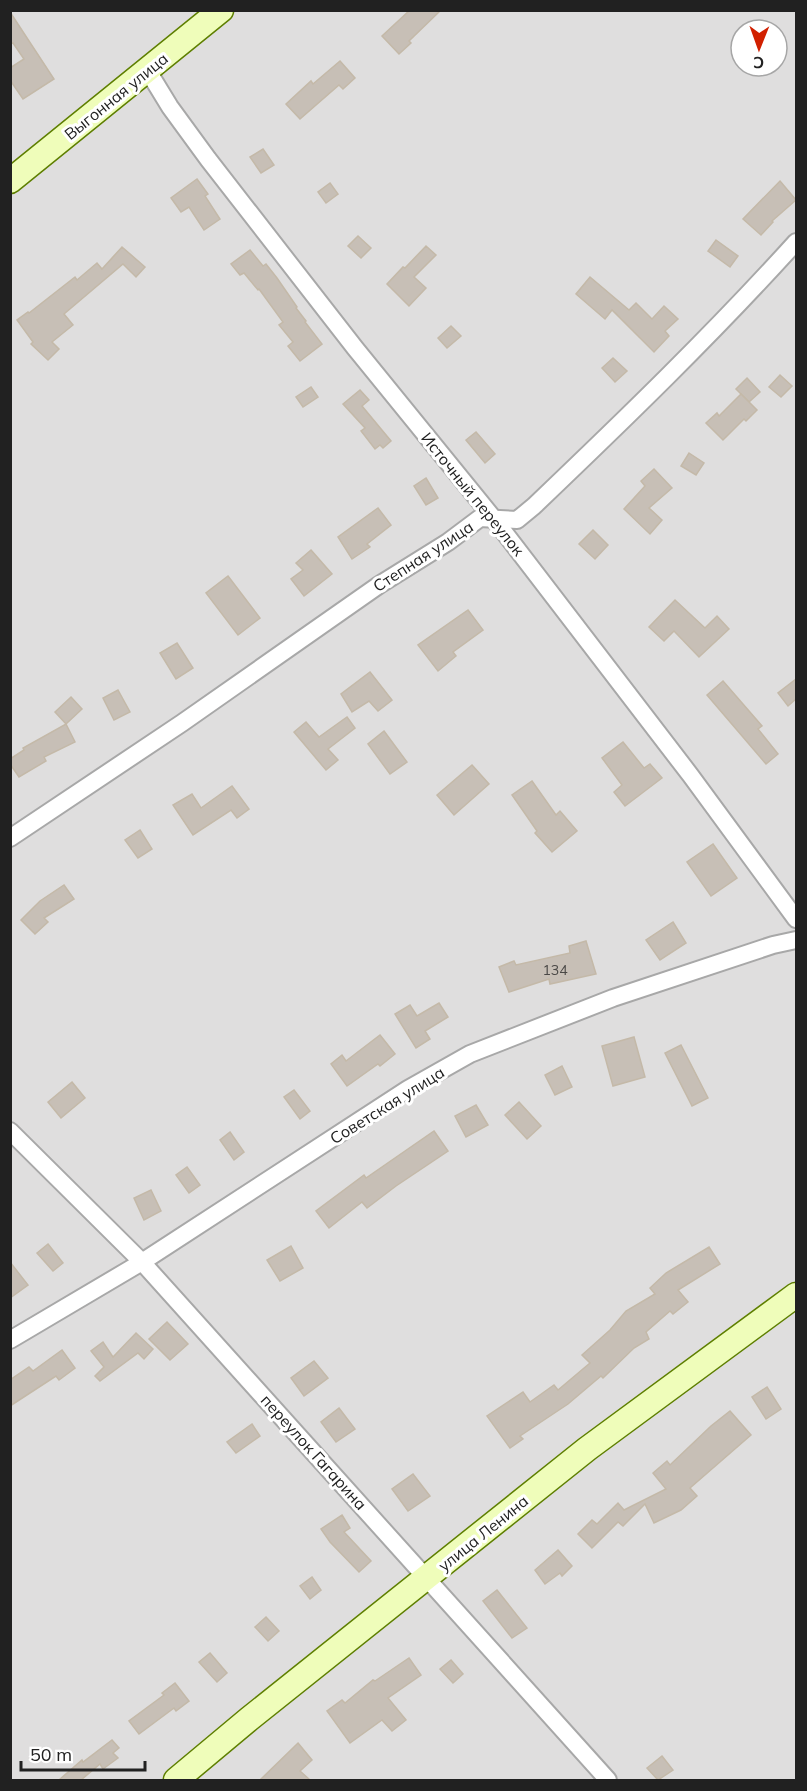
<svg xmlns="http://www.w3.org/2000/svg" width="807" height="1791" font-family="Mulish,sans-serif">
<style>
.residential{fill:#dfdede;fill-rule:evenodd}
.building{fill:#c7bfb6;stroke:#c4b9a8;stroke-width:1.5}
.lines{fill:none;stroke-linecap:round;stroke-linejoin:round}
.street-casing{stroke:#a8a8a8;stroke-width:20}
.secondary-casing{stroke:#5e7f00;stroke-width:27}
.street{stroke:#fff;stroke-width:16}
.secondary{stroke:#effdba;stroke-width:24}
.labels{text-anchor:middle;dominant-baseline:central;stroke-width:6;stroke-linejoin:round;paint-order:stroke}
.number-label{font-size:14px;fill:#4a4846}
.street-label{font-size:16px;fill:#212121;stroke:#fff}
</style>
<rect width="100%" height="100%" fill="#f1f0e7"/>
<path class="residential" d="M 11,11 L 796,11 L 796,1780 L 11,1780 ZM 741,30 L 777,30 L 777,66 L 741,66 Z"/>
<g class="building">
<path d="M 410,10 L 441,10 L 409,41 L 411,43 L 399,54 L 382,36 Z"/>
<path d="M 10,12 L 54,79 L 23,99 L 10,80 L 10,68 L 24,59 L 13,43 L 10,44 Z"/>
<path d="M 340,61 L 355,78 L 343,89 L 339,85 L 300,119 L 286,104 L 311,81 L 313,84 Z"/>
<path d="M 263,149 L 274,165 L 261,173 L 250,157 Z"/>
<path d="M 197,179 L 208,194 L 205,196 L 220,219 L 204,230 L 189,207 L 181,212 L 171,198 Z"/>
<path d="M 780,181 L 796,200 L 772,221 L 773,222 L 761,235 L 743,219 Z"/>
<path d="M 330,183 L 338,194 L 326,203 L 318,192 Z"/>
<path d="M 358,236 L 371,248 L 361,258 L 348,246 Z"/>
<path d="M 716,240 L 738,256 L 730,267 L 708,251 Z"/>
<path d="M 426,246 L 436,255 L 414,277 L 426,288 L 409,306 L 387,284 L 403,267 L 405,268 Z"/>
<path d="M 122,247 L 145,267 L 136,277 L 123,264 L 64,314 L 73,325 L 52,342 L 59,349 L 48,360 L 31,344 L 33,342 L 17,320 L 28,312 L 29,313 L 75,277 L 77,280 L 97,263 L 102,269 Z"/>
<path d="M 250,250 L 263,266 L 266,264 L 277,278 L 297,307 L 296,308 L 306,321 L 305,322 L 322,344 L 300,361 L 288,346 L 293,342 L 279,325 L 283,322 L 259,289 L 258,290 L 244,273 L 240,275 L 231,264 Z"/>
<path d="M 590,277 L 629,310 L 636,303 L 652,319 L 664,306 L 678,319 L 665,331 L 669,336 L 654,352 L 612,310 L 605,319 L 576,294 Z"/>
<path d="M 451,326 L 461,336 L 447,348 L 438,338 Z"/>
<path d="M 613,358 L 627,371 L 615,382 L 602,368 Z"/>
<path d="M 780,375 L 792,386 L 781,397 L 769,387 Z"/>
<path d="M 747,378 L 760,392 L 749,402 L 736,389 Z"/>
<path d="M 311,387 L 318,397 L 303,407 L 296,397 Z"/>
<path d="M 360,390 L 369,400 L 362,406 L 391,441 L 383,448 L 380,445 L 375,449 L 361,431 L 365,428 L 343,404 Z"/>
<path d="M 741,394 L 757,410 L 746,421 L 744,419 L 723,440 L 706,423 L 717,413 L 719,416 Z"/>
<path d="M 476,432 L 495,454 L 485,463 L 466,440 Z"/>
<path d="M 689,453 L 704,463 L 696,475 L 681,466 Z"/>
<path d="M 654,469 L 672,488 L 649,508 L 662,520 L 650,534 L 624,509 L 645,486 L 641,481 Z"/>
<path d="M 426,478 L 438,498 L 426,505 L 414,486 Z"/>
<path d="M 378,508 L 391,525 L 367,544 L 370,547 L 352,559 L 338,537 Z"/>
<path d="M 593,530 L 608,545 L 595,559 L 579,544 Z"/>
<path d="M 311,550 L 332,574 L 304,596 L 291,579 L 303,570 L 296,563 Z"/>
<path d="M 228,576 L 260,618 L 238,635 L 206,593 Z"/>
<path d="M 675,600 L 705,628 L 717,616 L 729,629 L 699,657 L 674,631 L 664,641 L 649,627 Z"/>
<path d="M 468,610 L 483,630 L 453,652 L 456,656 L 438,671 L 418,645 Z"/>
<path d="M 177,643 L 193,668 L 176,679 L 160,653 Z"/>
<path d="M 370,672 L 392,700 L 378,711 L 369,701 L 352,712 L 341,694 Z"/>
<path d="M 796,679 L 796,699 L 788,706 L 778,693 Z"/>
<path d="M 723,681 L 762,726 L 758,729 L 778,754 L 766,764 L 707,695 Z"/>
<path d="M 118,690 L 130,712 L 114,720 L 103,698 Z"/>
<path d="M 71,697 L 82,709 L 66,724 L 55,712 Z"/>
<path d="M 347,717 L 355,728 L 328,749 L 338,760 L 326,770 L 294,732 L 306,722 L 319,737 Z"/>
<path d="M 66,724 L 75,742 L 44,757 L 46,761 L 19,777 L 10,764 L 10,759 L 24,750 L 23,748 Z"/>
<path d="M 384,731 L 407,762 L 390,774 L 368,744 Z"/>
<path d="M 623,742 L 644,768 L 650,764 L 662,778 L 625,806 L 614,792 L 622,785 L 602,758 Z"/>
<path d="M 472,765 L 489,784 L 454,815 L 437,795 Z"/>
<path d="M 532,781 L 556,815 L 560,811 L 577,831 L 552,852 L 535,833 L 537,831 L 512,795 Z"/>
<path d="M 232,786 L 249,809 L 237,818 L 231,810 L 193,835 L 173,805 L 192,794 L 201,808 Z"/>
<path d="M 140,830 L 152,849 L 138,858 L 125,840 Z"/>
<path d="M 713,844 L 737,878 L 711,896 L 687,862 Z"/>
<path d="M 64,885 L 74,899 L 44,918 L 48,922 L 35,934 L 21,920 L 40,901 Z"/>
<path d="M 673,922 L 686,943 L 660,960 L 646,940 Z"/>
<path d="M 586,941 L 596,974 L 550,984 L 549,979 L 509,992 L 499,967 L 514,961 L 516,965 L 570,953 L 569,946 Z"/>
<path d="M 439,1003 L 448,1017 L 425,1031 L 430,1039 L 416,1048 L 395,1014 L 410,1005 L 417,1016 Z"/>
<path d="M 380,1035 L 395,1054 L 380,1066 L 378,1064 L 347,1086 L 331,1064 L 342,1055 L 346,1061 Z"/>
<path d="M 634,1037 L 645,1077 L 613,1086 L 602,1046 Z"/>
<path d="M 681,1045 L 708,1098 L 692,1106 L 665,1053 Z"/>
<path d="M 562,1066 L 572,1087 L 555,1095 L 545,1075 Z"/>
<path d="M 72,1082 L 85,1098 L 61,1118 L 48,1102 Z"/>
<path d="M 294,1090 L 310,1111 L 300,1119 L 284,1097 Z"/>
<path d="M 519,1102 L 541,1126 L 527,1139 L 505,1115 Z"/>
<path d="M 476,1105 L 488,1125 L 466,1137 L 455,1116 Z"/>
<path d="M 434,1131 L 448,1151 L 396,1186 L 367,1208 L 362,1202 L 329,1228 L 316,1211 L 364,1175 L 366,1178 Z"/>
<path d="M 230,1132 L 244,1152 L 234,1160 L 220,1140 Z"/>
<path d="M 187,1167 L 200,1185 L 189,1193 L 176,1175 Z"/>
<path d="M 151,1190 L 161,1211 L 144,1220 L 134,1198 Z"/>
<path d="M 48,1244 L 63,1263 L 53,1271 L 37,1253 Z"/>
<path d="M 291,1246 L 303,1268 L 280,1281 L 267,1260 Z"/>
<path d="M 709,1247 L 720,1264 L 678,1290 L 688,1302 L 673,1314 L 670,1311 L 646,1332 L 649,1339 L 634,1348 L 603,1378 L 601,1376 L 568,1404 L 520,1436 L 523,1439 L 510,1448 L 487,1416 L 523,1392 L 530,1402 L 554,1385 L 558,1390 L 590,1363 L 582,1355 L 610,1330 L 626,1311 L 655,1294 L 650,1288 L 666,1273 Z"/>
<path d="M 10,1262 L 28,1285 L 10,1298 Z"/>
<path d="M 167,1322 L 188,1344 L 170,1360 L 149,1339 Z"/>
<path d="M 136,1333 L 153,1349 L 144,1359 L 138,1353 L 100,1381 L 95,1376 L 104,1367 L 91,1351 L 103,1342 L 113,1357 Z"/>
<path d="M 62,1350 L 75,1368 L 59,1380 L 56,1376 L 10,1406 L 10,1380 L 29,1367 L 33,1371 Z"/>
<path d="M 314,1361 L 328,1378 L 304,1396 L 291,1378 Z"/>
<path d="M 767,1387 L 781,1409 L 766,1419 L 752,1397 Z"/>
<path d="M 339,1408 L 355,1429 L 336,1442 L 321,1422 Z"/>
<path d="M 730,1411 L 751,1435 L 690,1488 L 697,1496 L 681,1510 L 654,1523 L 645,1504 L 623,1526 L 618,1522 L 592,1548 L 578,1534 L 592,1520 L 597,1524 L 618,1503 L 624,1510 L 666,1489 L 653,1473 L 667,1461 L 670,1465 L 711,1426 Z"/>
<path d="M 252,1424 L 260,1436 L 236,1453 L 227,1442 Z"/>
<path d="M 413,1474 L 430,1496 L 408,1511 L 392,1489 Z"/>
<path d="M 342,1515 L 350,1528 L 344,1532 L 371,1561 L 359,1572 L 330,1542 L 321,1529 Z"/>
<path d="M 558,1550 L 572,1566 L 562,1576 L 560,1573 L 545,1584 L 535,1570 Z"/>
<path d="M 312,1577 L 321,1590 L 310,1599 L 300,1586 Z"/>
<path d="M 497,1590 L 527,1628 L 512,1638 L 483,1601 Z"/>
<path d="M 266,1617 L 279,1631 L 268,1641 L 255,1627 Z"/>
<path d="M 210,1653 L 227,1673 L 217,1682 L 199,1662 Z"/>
<path d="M 409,1658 L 421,1675 L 388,1698 L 406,1720 L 392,1731 L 382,1720 L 350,1743 L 327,1711 L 342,1700 L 345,1703 L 373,1680 L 375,1681 Z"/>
<path d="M 451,1660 L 463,1674 L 453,1683 L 440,1669 Z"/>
<path d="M 175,1683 L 189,1701 L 176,1711 L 174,1708 L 139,1734 L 129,1721 L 164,1695 L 162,1693 Z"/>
<path d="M 112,1740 L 119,1748 L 113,1753 L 118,1758 L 103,1769 L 100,1764 L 81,1780 L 59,1780 L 82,1760 L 83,1762 Z"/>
<path d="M 298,1743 L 312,1760 L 300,1771 L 310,1780 L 260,1780 Z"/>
<path d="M 662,1756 L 673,1770 L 658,1780 L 647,1768 Z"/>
</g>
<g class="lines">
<g class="street-casing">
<g id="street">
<path d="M 148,71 L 170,107 L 208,159 L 355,348 L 494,519 L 691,776 L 796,919"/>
<path d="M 10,838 L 182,723 L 379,585 L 448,542 L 480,518 L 517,520 L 534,506 C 624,420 713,334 796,242"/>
<path d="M 10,1131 L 142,1262 L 608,1780"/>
<path d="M 10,1340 L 142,1262 L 408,1089 L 470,1054 L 613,998 L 773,945 L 796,940"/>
</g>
</g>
<g class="secondary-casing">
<g id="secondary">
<path d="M 10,181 L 221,10"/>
<path d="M 176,1780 L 249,1719 L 587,1449 L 796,1295"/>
</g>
</g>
<use href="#street" class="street"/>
<use href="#secondary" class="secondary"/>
</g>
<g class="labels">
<g class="number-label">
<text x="555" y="970">134</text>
</g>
<g class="street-label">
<text transform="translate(116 96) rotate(-39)">Выгонная улица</text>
<text transform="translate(473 494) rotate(51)">Источный переулок</text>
<text transform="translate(423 556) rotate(-33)">Степная улица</text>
<text transform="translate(387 1105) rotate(-32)">Советская улица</text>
<text transform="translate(314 1452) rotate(48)">переулок Гагарина</text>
<text transform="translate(483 1533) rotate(-39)">улица Ленина</text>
</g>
</g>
<rect width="807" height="1791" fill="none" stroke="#212121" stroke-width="24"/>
<g transform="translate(759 48) rotate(181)"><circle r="28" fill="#ffffff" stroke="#a6a6a6" stroke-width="1.5"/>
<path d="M0-4.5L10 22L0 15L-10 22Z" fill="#d12000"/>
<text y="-9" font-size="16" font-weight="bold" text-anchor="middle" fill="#212121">С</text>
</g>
<path d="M21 1761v9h124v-9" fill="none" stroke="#212121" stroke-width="3"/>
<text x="30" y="1761" font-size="18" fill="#212121" stroke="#ffffff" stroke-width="4.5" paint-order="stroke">50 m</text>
</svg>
